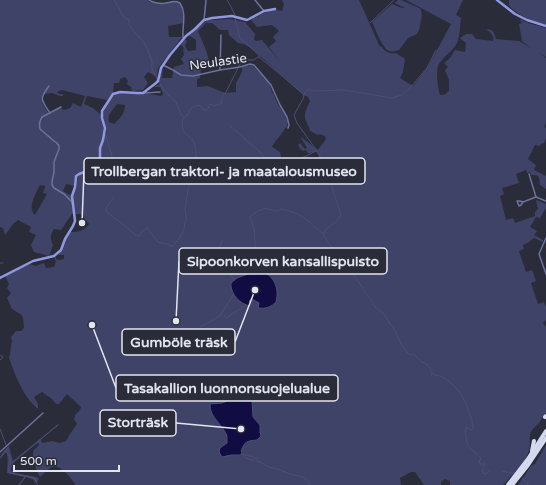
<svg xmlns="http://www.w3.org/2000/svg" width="546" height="485" font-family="'Varela Round',sans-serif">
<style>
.green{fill:#3f4367;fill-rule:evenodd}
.water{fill:#110c41;stroke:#504d75}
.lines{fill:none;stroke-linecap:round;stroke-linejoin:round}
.stream{stroke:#504d75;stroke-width:1}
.street{stroke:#6c729e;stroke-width:1.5}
.secondary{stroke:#9098df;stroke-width:2.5}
.highway{stroke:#d6daf0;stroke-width:4}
.labels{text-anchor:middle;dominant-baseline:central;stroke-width:3;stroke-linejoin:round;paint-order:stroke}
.street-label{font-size:13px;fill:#e3e5ee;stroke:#2a2c39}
.leader{fill:none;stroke:#e3e5ee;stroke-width:1.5}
.callout-dot{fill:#e3e5ee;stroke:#2a2c39;stroke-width:1.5}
.callout{fill:#2a2c39;stroke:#e3e5ee;stroke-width:1.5}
.callout-label{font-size:14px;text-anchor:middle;font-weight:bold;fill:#e3e5ee}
</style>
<rect width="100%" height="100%" fill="#2a2c39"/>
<g class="green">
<path d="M 0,0 L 148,0 L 150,2 L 164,4 L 174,1 L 178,2 L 181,4 L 182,10 L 184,23 L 168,26 L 169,37 L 182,37 L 158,68 L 157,77 L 148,72 L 144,77 L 148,83 L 143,90 L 132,91 L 131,87 L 127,84 L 128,81 L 125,77 L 120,79 L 119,83 L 114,83 L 113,93 L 107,100 L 87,96 L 84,104 L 93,108 L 101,115 L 104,126 L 102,140 L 99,147 L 100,162 L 87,170 L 78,173 L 75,175 L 74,186 L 66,184 L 63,191 L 68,194 L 72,195 L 74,211 L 61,230 L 54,229 C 50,235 50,239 53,245 L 49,256 L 34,252 L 31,245 L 36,235 L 29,232 L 31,227 L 18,220 L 13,224 L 5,235 L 3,228 L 0,227 ZM 62,90 L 85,96 L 81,107 L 73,103 L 70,108 L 64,110 L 60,108 L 49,114 C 45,107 39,102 43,94 L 52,93 L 60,96 L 63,96 L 63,94 L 59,94 L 57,92 ZM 40,185 L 46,186 L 45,187 L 43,193 L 47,194 L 35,215 C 27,208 36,193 40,185 Z"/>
<path d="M 282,0 L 359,0 L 380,47 L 381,46 C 385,52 389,54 396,53 L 405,59 L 403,72 L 400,78 L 413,86 L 428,67 L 451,24 L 406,0 L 463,0 L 456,15 L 461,18 C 460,26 460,36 457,43 C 453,51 444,56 439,64 C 435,70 438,88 440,95 L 444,95 L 449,91 L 449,80 L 445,70 L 448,67 L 444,63 L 450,58 L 455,50 L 465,52 L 466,43 L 462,40 L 460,38 L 466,34 L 472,34 L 476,39 L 493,41 C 494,35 491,33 487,30 L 488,29 L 493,31 L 496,39 L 519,41 L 531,48 L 522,41 L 519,24 L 522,23 L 520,19 L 528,23 L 546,28 L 546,57 L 539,53 L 546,58 L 546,123 L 544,127 L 546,128 L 546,138 L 544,143 L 541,144 L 540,146 L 535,145 L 528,159 L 536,165 L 534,170 L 546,176 L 546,189 L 540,185 L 539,177 L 536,175 L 531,175 L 530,172 L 527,173 L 526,170 L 516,174 L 519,183 L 502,188 L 504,194 L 500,196 L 506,220 L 513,218 L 515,223 L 535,216 L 535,212 L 538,209 L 536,200 L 546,204 L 546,208 L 540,218 L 536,217 L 530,227 L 537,231 L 534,235 L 543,240 L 543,242 L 534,238 L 529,242 L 523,245 L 524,249 L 519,251 L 526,272 L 532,270 L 536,281 L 531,283 L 538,304 L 544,302 L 546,307 L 546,320 L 543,323 L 546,327 L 546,413 C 542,416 541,422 537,425 C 533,429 532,429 530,435 C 529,441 531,447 528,453 C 523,465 511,476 503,485 L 450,485 L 450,481 L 445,479 L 441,482 L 441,485 L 424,485 L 415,472 L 411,472 L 400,478 L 401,485 L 75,485 L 75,484 C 71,478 60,464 53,467 C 48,468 44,474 40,477 C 37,471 30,456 34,450 C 34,450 38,446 39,445 L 39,443 L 36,444 L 13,463 L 11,470 C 18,475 30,475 39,478 L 36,484 L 34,480 L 26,477 L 19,485 L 18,485 L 25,477 L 7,473 C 7,466 9,459 6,452 L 0,459 C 0,454 6,448 10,445 L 9,447 L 13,461 L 58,424 L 58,425 L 41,439 L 41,441 L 43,443 L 52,441 L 60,443 L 66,441 L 70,434 L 77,424 L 74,419 L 75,417 L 75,415 L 80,410 L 81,407 L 67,394 L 59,404 L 56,404 L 52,399 L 42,392 L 34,397 L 38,404 L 38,409 C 24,398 15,375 9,358 C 11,353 10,347 12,341 L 11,337 L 16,331 L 21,331 L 24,328 L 23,319 L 22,315 L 12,309 L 7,298 L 11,293 L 7,288 L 9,284 L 5,276 L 29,264 L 36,266 L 44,263 L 46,268 L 54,267 L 56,261 L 55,260 L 55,257 L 56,257 L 56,259 L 59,260 L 64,259 L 64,255 L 59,255 L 58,254 L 70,232 C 79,232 84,231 89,224 L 81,214 L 75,214 L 73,196 L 77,176 L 99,165 C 103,160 100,156 100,150 C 100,144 105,138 106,132 C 107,126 103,122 103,116 C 102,110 112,96 117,93 L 143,93 L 161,96 L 163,94 L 160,87 L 153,87 L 157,85 L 160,84 L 158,82 L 161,69 L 163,68 L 162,78 L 172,78 L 174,67 L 184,64 L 181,59 L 184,55 L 183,50 L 184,48 L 180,44 L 184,39 L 187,41 L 185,46 L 188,51 L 196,50 L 196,40 L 190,36 L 188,36 L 201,25 L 207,21 L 211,20 L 230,19 L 245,22 L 255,34 L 254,40 L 256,41 L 262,40 L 280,61 L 269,47 L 276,41 L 273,37 L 279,31 L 272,25 L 257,27 L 251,20 C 260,15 271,7 282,11 L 284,4 ZM 206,23 L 212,23 L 220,30 L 228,30 L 229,35 L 238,43 L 244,44 L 252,49 L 304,95 L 308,97 L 310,101 C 308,106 304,112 305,118 C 306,122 309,126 310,131 L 318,135 L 320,134 L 325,136 L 326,139 L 318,150 L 301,137 L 301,138 L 307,148 L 305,149 L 300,143 L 298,145 L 300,149 L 303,151 L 306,150 L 308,153 L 317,152 L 323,165 C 316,170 306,174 297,173 C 295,170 292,163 289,162 C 284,161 278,166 272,164 L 270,160 L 277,161 L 281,157 L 280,152 L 272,147 C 275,140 283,134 285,128 L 287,127 C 289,118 283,113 279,106 C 276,102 275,97 273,93 L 271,92 L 272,91 L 269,83 L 252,65 L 242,67 L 242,72 L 236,83 L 236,92 L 225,93 L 208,86 L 197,87 L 197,79 L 200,78 L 201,69 L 204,62 L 209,61 C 207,50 202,41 198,31 ZM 117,104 L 125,105 C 125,114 120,118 114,124 L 109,122 C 107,114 113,110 117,104 Z"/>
<path d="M 398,0 L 401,0 L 419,8 L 421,10 L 422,16 L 419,30 L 417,34 L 408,38 L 399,50 C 396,51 392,52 389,51 C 382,48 375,28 372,22 L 392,4 L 402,8 L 405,8 L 395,3 Z"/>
<path d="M 509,0 L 546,0 L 546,25 C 530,20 521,17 509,6 Z"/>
<path d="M 546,445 L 546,485 L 518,485 L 531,466 L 535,464 Z"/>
</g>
<g class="water">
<path d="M 256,271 C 273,271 280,288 276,302 C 271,307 266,309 259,308 L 258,307 L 259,304 L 259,303 L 252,299 L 249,301 L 251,304 L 250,306 C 240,304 230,294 231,283 L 237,278 Z"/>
<path d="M 243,395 L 248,396 L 252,400 L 253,417 L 260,425 L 260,432 L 261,436 L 257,440 C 247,441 245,441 241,451 L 242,452 L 241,455 L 231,455 L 222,457 L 219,452 L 220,448 L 227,443 C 227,441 227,438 227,436 C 224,426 209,417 210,404 L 222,403 Z"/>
</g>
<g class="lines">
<g class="stream">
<path d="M 114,0 L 124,17 L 129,20 L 129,25 L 145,44 L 152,61 L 152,69 L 157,79"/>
<path d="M 227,0 L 230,5 L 235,15"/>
<path d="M 235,18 L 240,38 L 259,55 L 259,57 L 281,75 L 304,95 L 303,99 L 294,115 L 297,123 L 317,151 L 325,166 L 341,215 C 336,225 327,225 323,234 L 325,238 L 343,264 L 349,268 L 354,275 L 376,308 L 384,314 L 390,324 L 395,330 L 399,340 L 405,350 L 410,355 L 414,354 C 417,357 419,360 422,362 C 428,365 432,367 431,375 L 434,373 L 434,375 C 444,375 454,385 460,393 C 463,397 469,410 470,416 L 472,419 C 471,423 474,426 473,430 L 471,430 L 467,427 L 465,431 C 466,436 466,443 469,447 C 473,452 478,453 481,459 L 479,461 L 480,464 L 485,464 L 483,466 L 484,469 L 482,470 L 483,473 L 486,474 L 489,471"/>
<path d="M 370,23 L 394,0"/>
<path d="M 160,84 L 168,95 L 176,102 L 181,115 L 184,117"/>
<path d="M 304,95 L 305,93 L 307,90 L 315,91 L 344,90 L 392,98 L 402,95 L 409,89 L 427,68 L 436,50"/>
<path d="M 229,125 L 259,151 L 271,165 L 275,166 L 284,166 L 288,165 L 316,151"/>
<path d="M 106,135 L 118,178"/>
<path d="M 113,198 L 106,208 L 107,212 L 137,236 L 138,236 L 147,228 L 158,242 L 167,244"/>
<path d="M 186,221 C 187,217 185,213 185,209 C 186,205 186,200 187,196 C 188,180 200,160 195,145 C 192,134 179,136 183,119 C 191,114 186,108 199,105 L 206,111 L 211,104 L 214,106 L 216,105 L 218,105 L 222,103 L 221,100 L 223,97 L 223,93 L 225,94 L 242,60 L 254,60 L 258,57 L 259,57"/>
<path d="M 168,244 L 172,247 L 180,237 L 184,229 L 185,222"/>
<path d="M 218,250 L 232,276"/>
<path d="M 215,256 L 222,241"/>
<path d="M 0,263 L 3,263"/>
<path d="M 257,268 L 254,229 L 250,217 C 261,208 263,207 277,211 L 281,209 C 300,212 308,221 322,233"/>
<path d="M 257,269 L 257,271"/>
<path d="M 232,277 L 234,280"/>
<path d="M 232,296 L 234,294"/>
<path d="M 224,315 L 226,318 L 245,306"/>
<path d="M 194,347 L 200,327 L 220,316 L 232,297"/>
<path d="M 0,355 L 3,357 L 0,360"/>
<path d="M 0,429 L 6,445"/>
<path d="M 7,449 L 6,451 C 15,463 7,461 9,473 L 35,478 L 36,483 L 38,485"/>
<path d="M 241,454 C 244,455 245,455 249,456 C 254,456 253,459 259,458"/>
<path d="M 244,457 L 251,460 L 254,460"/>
<path d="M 0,458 L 6,451"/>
<path d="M 256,460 L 269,467 L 280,470 L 290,474 L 295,475 L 303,477 L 307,480 L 310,485"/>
<path d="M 12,463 L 58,425"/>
<path d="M 502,471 L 510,473 L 515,473"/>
<path d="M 522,478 L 527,483 L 528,485"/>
<path d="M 19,485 L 26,476"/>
</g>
<g class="street">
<path d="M 149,0 C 153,3 161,4 166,3 C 172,2 174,0 180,3 C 187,14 182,26 183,38"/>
<path d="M 255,0 L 264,11"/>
<path d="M 204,20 L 206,0"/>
<path d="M 163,65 L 173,70 L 181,75 L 193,76 L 220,70 L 240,67 L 250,64 L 254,65 L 271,85 L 280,105 L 287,117 L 289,125 L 288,128"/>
<path d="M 220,70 L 221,35"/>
<path d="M 49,86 C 39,99 41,100 50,113"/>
<path d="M 144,93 L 160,92"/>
<path d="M 61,107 L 42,117 C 40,120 39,125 40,129 L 54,141 L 57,143 L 59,146 L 59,149 L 54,162 L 54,172 L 52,182 L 52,185 L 54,188 L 64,194 L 72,202"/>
<path d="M 529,174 L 536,197"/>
<path d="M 536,197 L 546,201"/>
<path d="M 523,202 L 521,205 L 519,206 L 517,201 L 520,201 L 523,202 L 536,197"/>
<path d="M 546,238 L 539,254 L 546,274"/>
<path d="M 0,452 L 43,413"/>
</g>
<g class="secondary">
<path d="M 497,0 L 515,14 L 527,20 L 546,26"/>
<path d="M 0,278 L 33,261 L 54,256 L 61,250 L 65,239 L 73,226 L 75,221 L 72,196 L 75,187 L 76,176 L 79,174 L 87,171 L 100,162 L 100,148 L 103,140 L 105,128 L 102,118 L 102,111 L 113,94 L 120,92 L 137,93 L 143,93 L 156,83 L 158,81 L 161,68 L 170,55 L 186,36 L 195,29 L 204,20 L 212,18 L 232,16 L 247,20 L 249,19 L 264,11 L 275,9"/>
</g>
<g class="highway">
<path d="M 545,417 L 546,416"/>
<path d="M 532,451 L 534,441"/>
<path d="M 508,485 L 528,459 L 546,431"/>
<path d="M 512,485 L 528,465 L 546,438"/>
</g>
</g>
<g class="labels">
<g class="street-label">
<text transform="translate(218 62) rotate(-8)">Neulastie</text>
</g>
</g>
<path class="leader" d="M82 223L84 171M176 321L179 261M255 290L235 342M92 325L116 388M241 429L176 423"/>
<g class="callout-dot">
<circle cx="82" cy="223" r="4"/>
<circle cx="176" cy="321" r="4"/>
<circle cx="255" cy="290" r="4"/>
<circle cx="92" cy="325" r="4"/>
<circle cx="241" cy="429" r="4"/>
</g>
<g class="callout">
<rect x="84" y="158" width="281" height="26" rx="4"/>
<rect x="179" y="248" width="208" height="26" rx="4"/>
<rect x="122" y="329" width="113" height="26" rx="4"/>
<rect x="116" y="375" width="222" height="26" rx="4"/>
<rect x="100" y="410" width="76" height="26" rx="4"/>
</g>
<g class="callout-label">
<text x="224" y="176">Trollbergan traktori- ja maatalousmuseo</text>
<text x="283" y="266">Sipoonkorven kansallispuisto</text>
<text x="179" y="347">Gumböle träsk</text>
<text x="227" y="393">Tasakallion luonnonsuojelualue</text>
<text x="138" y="427">Storträsk</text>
</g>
<path d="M14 465v6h105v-6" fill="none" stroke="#e3e5ee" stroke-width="2"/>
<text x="20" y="465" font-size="12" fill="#e3e5ee" stroke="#2a2c39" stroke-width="3" paint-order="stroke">500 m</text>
</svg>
